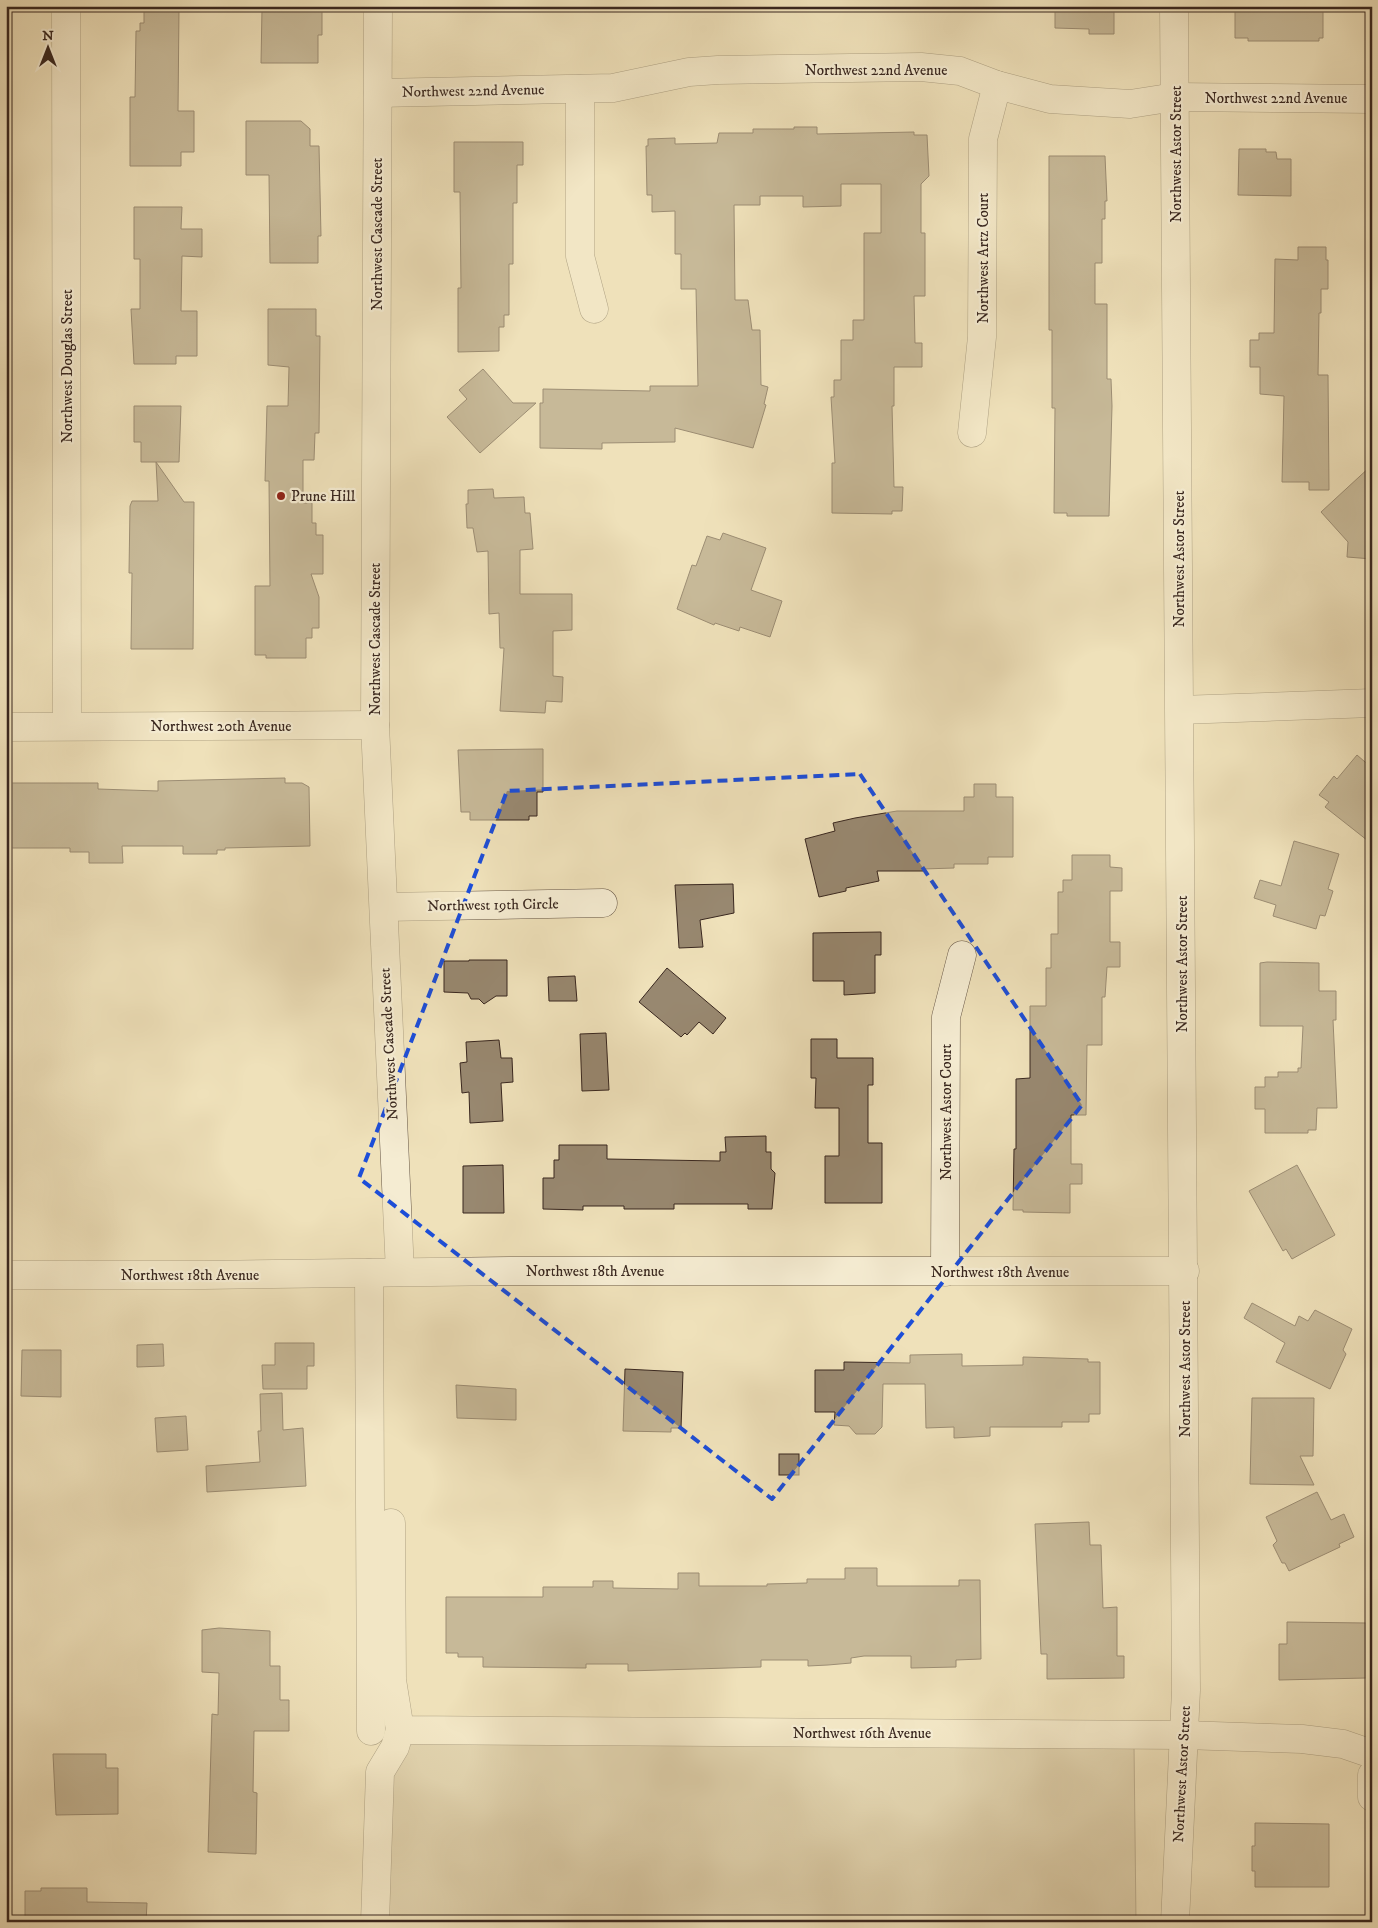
<svg xmlns="http://www.w3.org/2000/svg" width="1378" height="1928" font-family="'IM FELL DW Pica',serif">
<style>
.green{fill:#d0c1a0;stroke:#847460}
.building{fill:#988870;stroke:#39271f}
.lines{fill:none;stroke-linecap:round;stroke-linejoin:round}
.minor-casing{stroke:#665646;stroke-width:29}
.minor{stroke:#f5ecd2;stroke-width:28}
.marked{fill:none;stroke:#1d4ed8;stroke-width:4;stroke-dasharray:10 6;stroke-linejoin:round}
.poi-dot{fill:#8f2418;stroke:#f5ecd2;stroke-width:2}
.labels{text-anchor:middle;dominant-baseline:central;stroke-width:4.5;stroke-linejoin:round;paint-order:stroke}
.street-label{font-size:15px;fill:#39271f;stroke:#f5ecd2}
.poi-label{font-size:15px;fill:#39271f;stroke:#f5ecd2;text-anchor:start}
</style>
<rect width="100%" height="100%" fill="#efe1ba"/>
<filter id="stains"><feTurbulence type="fractalNoise" baseFrequency=".004" numOctaves="4"/><feColorMatrix values="0 0 0 0 .2 0 0 0 0 .09 0 0 0 0 .02 0 0 0 .5 -.17"/></filter>
<radialGradient id="worn" r=".72"><stop offset=".6" stop-color="#630" stop-opacity="0"/><stop offset="1" stop-color="#630" stop-opacity=".3"/></radialGradient>
<path class="green" d="M 382,1737 L 1134,1745 L 1136,1922 L 378,1922 Z"/>
<g class="building">
<path d="M 291,6 L 322,6 L 322,35 L 318,35 L 318,63 L 261,63 L 262,9 L 291,9 Z"/>
<path d="M 1055,6 L 1114,6 L 1114,34 L 1089,34 L 1089,29 L 1055,28 Z"/>
<path d="M 1248,6 L 1323,6 L 1323,38 L 1319,38 L 1319,41 L 1248,41 L 1248,38 L 1235,38 L 1235,9 L 1248,9 Z"/>
<path d="M 144,7 L 179,8 L 178,111 L 194,111 L 194,152 L 181,152 L 181,166 L 130,166 L 130,97 L 135,97 L 136,31 L 140,31 L 140,23 L 144,23 Z"/>
<path d="M 246,121 L 301,121 L 310,129 L 310,146 L 319,146 L 321,236 L 318,236 L 318,263 L 270,263 L 269,175 L 246,175 Z"/>
<path d="M 794,127 L 817,127 L 817,134 L 914,132 L 914,135 L 927,135 L 929,176 L 921,184 L 921,233 L 925,233 L 925,296 L 914,296 L 915,343 L 922,343 L 922,367 L 894,367 L 894,406 L 892,406 L 894,487 L 903,487 L 902,511 L 892,511 L 892,514 L 832,513 L 832,463 L 835,463 L 831,397 L 834,397 L 834,380 L 841,380 L 841,340 L 853,340 L 853,320 L 864,320 L 864,233 L 881,233 L 881,184 L 841,184 L 841,206 L 803,207 L 803,196 L 760,196 L 760,205 L 734,205 L 735,300 L 748,300 L 752,330 L 760,330 L 761,385 L 768,387 L 764,404 L 766,405 L 753,448 L 675,428 L 675,442 L 602,443 L 602,449 L 540,448 L 540,403 L 543,403 L 543,389 L 650,391 L 650,386 L 698,386 L 696,289 L 681,289 L 681,254 L 675,254 L 675,211 L 652,212 L 652,195 L 647,195 L 646,146 L 648,146 L 648,139 L 675,138 L 675,144 L 717,143 L 719,133 L 753,133 L 753,129 L 794,129 Z"/>
<path d="M 454,142 L 523,142 L 523,165 L 517,165 L 517,203 L 513,203 L 513,264 L 509,264 L 509,315 L 504,315 L 504,327 L 499,327 L 499,351 L 458,352 L 458,288 L 461,288 L 460,192 L 454,192 Z"/>
<path d="M 1239,149 L 1266,149 L 1266,152 L 1276,152 L 1277,159 L 1291,159 L 1291,196 L 1238,195 Z"/>
<path d="M 1049,156 L 1105,156 L 1107,201 L 1105,201 L 1105,219 L 1102,219 L 1102,263 L 1095,263 L 1095,304 L 1107,304 L 1107,379 L 1111,379 L 1112,406 L 1109,516 L 1067,516 L 1067,513 L 1054,513 L 1055,408 L 1052,408 L 1052,330 L 1049,330 Z"/>
<path d="M 134,207 L 182,207 L 181,229 L 202,229 L 202,257 L 182,256 L 181,311 L 197,311 L 197,356 L 176,356 L 176,364 L 134,364 L 131,309 L 140,309 L 140,259 L 134,259 Z"/>
<path d="M 1298,247 L 1326,247 L 1326,260 L 1328,260 L 1328,289 L 1321,289 L 1321,313 L 1319,313 L 1318,375 L 1328,375 L 1329,490 L 1309,490 L 1309,482 L 1282,482 L 1284,396 L 1260,394 L 1260,367 L 1250,367 L 1250,340 L 1259,340 L 1259,333 L 1274,333 L 1275,259 L 1298,260 Z"/>
<path d="M 268,309 L 316,309 L 316,336 L 320,336 L 319,433 L 315,433 L 314,460 L 303,460 L 303,503 L 312,503 L 312,523 L 316,523 L 316,535 L 323,535 L 323,574 L 311,574 L 319,597 L 319,628 L 312,628 L 312,638 L 306,638 L 306,658 L 266,658 L 266,655 L 255,655 L 255,586 L 270,586 L 269,481 L 265,481 L 267,406 L 288,406 L 289,367 L 268,365 Z"/>
<path d="M 483,369 L 513,403 L 536,403 L 480,453 L 447,417 L 467,399 L 459,390 Z"/>
<path d="M 134,406 L 181,406 L 179,462 L 141,462 L 141,442 L 134,442 Z"/>
<path d="M 156,462 L 184,502 L 194,502 L 193,649 L 131,649 L 132,573 L 129,573 L 130,506 L 132,501 L 158,501 Z"/>
<path d="M 1372,465 L 1372,559 L 1347,557 L 1348,542 L 1321,512 Z"/>
<path d="M 493,489 L 494,498 L 524,497 L 525,513 L 530,513 L 533,549 L 520,550 L 520,594 L 572,594 L 572,630 L 553,631 L 553,676 L 563,677 L 562,702 L 546,701 L 545,713 L 500,711 L 504,648 L 500,648 L 499,613 L 489,614 L 488,551 L 477,552 L 473,528 L 467,528 L 466,504 L 468,504 L 468,490 Z"/>
<path d="M 723,533 L 766,548 L 751,590 L 782,601 L 770,637 L 740,627 L 739,631 L 715,623 L 714,625 L 677,609 L 692,565 L 696,566 L 707,536 L 720,540 Z"/>
<path d="M 543,749 L 543,792 L 537,792 L 537,816 L 529,816 L 529,820 L 470,820 L 470,812 L 461,812 L 458,750 Z"/>
<path d="M 1357,755 L 1372,768 L 1372,844 L 1325,807 L 1329,802 L 1319,795 L 1334,776 L 1337,779 Z"/>
<path d="M 285,778 L 285,783 L 302,783 L 309,787 L 310,846 L 225,848 L 225,850 L 217,850 L 217,854 L 183,854 L 183,846 L 122,846 L 123,863 L 89,863 L 89,852 L 70,852 L 70,848 L 6,848 L 6,783 L 98,783 L 98,789 L 158,791 L 158,781 Z"/>
<path d="M 974,784 L 996,784 L 996,797 L 1013,797 L 1013,857 L 988,857 L 988,864 L 954,864 L 954,868 L 923,869 L 923,871 L 877,871 L 879,881 L 846,888 L 846,891 L 819,897 L 805,839 L 835,831 L 833,823 L 855,818 L 897,811 L 964,811 L 964,797 L 974,797 Z"/>
<path d="M 1294,841 L 1339,854 L 1328,889 L 1333,891 L 1325,916 L 1320,915 L 1316,929 L 1273,916 L 1276,905 L 1254,898 L 1260,880 L 1281,886 Z"/>
<path d="M 1072,855 L 1110,855 L 1110,867 L 1122,868 L 1122,891 L 1110,891 L 1110,942 L 1120,942 L 1120,967 L 1107,967 L 1105,997 L 1102,997 L 1102,1045 L 1087,1045 L 1086,1115 L 1071,1115 L 1071,1164 L 1082,1164 L 1082,1184 L 1070,1184 L 1070,1213 L 1023,1212 L 1023,1210 L 1013,1210 L 1014,1149 L 1016,1149 L 1016,1079 L 1030,1078 L 1030,1006 L 1046,1006 L 1046,968 L 1051,968 L 1051,934 L 1058,934 L 1058,892 L 1063,892 L 1063,880 L 1072,880 Z"/>
<path d="M 733,884 L 734,913 L 700,920 L 703,947 L 679,948 L 675,885 Z"/>
<path d="M 881,932 L 881,955 L 875,955 L 875,993 L 844,995 L 844,981 L 813,981 L 813,933 Z"/>
<path d="M 469,960 L 507,960 L 507,996 L 496,996 L 484,1004 L 479,999 L 471,999 L 468,993 L 444,992 L 444,961 L 469,961 Z"/>
<path d="M 1267,962 L 1319,963 L 1319,991 L 1336,991 L 1336,1020 L 1333,1020 L 1337,1108 L 1317,1108 L 1316,1130 L 1308,1130 L 1308,1133 L 1265,1133 L 1265,1109 L 1255,1109 L 1255,1087 L 1265,1087 L 1265,1077 L 1278,1077 L 1278,1072 L 1298,1072 L 1298,1068 L 1301,1068 L 1303,1026 L 1260,1026 L 1260,963 Z"/>
<path d="M 667,968 L 726,1018 L 713,1034 L 699,1022 L 687,1035 L 685,1033 L 681,1037 L 639,1002 Z"/>
<path d="M 575,976 L 577,1001 L 549,1001 L 548,977 Z"/>
<path d="M 606,1033 L 609,1090 L 582,1091 L 580,1034 Z"/>
<path d="M 811,1039 L 837,1039 L 837,1058 L 873,1058 L 873,1085 L 868,1085 L 868,1143 L 882,1143 L 882,1203 L 825,1203 L 825,1156 L 839,1156 L 839,1108 L 815,1108 L 816,1078 L 811,1078 Z"/>
<path d="M 499,1040 L 501,1058 L 512,1058 L 513,1082 L 501,1083 L 503,1121 L 470,1123 L 469,1092 L 462,1093 L 460,1063 L 467,1062 L 466,1042 Z"/>
<path d="M 766,1136 L 766,1152 L 771,1152 L 771,1169 L 775,1173 L 772,1209 L 748,1209 L 748,1204 L 674,1204 L 674,1209 L 624,1209 L 624,1206 L 583,1206 L 583,1210 L 543,1209 L 543,1178 L 554,1178 L 554,1160 L 559,1160 L 559,1145 L 607,1145 L 607,1159 L 720,1161 L 720,1152 L 726,1152 L 725,1137 Z"/>
<path d="M 503,1165 L 504,1213 L 463,1213 L 463,1166 Z"/>
<path d="M 1297,1165 L 1335,1235 L 1292,1259 L 1286,1249 L 1283,1251 L 1249,1191 Z"/>
<path d="M 1252,1303 L 1295,1326 L 1299,1316 L 1308,1321 L 1315,1310 L 1352,1329 L 1343,1350 L 1346,1354 L 1330,1389 L 1276,1362 L 1285,1343 L 1244,1318 Z"/>
<path d="M 275,1343 L 314,1343 L 314,1366 L 307,1366 L 307,1389 L 263,1389 L 262,1365 L 275,1365 Z"/>
<path d="M 163,1344 L 164,1366 L 137,1367 L 137,1345 Z"/>
<path d="M 22,1350 L 61,1350 L 61,1397 L 21,1396 Z"/>
<path d="M 962,1354 L 962,1366 L 1023,1365 L 1023,1357 L 1088,1359 L 1088,1362 L 1100,1362 L 1100,1414 L 1089,1414 L 1089,1422 L 1062,1422 L 1062,1427 L 990,1427 L 990,1436 L 954,1438 L 954,1427 L 926,1428 L 925,1384 L 883,1384 L 882,1427 L 875,1434 L 856,1434 L 849,1426 L 834,1425 L 835,1412 L 815,1412 L 815,1370 L 844,1370 L 844,1362 L 910,1363 L 910,1355 Z"/>
<path d="M 625,1369 L 683,1372 L 681,1428 L 671,1428 L 671,1432 L 623,1431 Z"/>
<path d="M 456,1385 L 516,1389 L 516,1420 L 457,1418 Z"/>
<path d="M 282,1393 L 283,1430 L 303,1428 L 306,1486 L 207,1492 L 206,1466 L 260,1462 L 258,1431 L 261,1431 L 260,1394 Z"/>
<path d="M 1252,1398 L 1314,1398 L 1313,1456 L 1300,1456 L 1314,1485 L 1250,1484 Z"/>
<path d="M 186,1416 L 188,1450 L 157,1452 L 155,1418 Z"/>
<rect x="779" y="1454" width="20" height="21"/>
<path d="M 1317,1492 L 1331,1520 L 1344,1514 L 1354,1537 L 1339,1544 L 1340,1547 L 1289,1571 L 1285,1563 L 1282,1563 L 1273,1545 L 1277,1541 L 1266,1517 Z"/>
<path d="M 1089,1522 L 1090,1545 L 1101,1545 L 1103,1608 L 1117,1607 L 1117,1656 L 1124,1656 L 1124,1678 L 1047,1679 L 1047,1654 L 1041,1654 L 1035,1524 Z"/>
<path d="M 845,1568 L 877,1568 L 877,1586 L 959,1586 L 959,1580 L 980,1580 L 981,1659 L 956,1660 L 956,1667 L 911,1668 L 911,1656 L 864,1656 L 851,1658 L 851,1663 L 828,1665 L 808,1666 L 808,1660 L 761,1660 L 761,1667 L 628,1671 L 628,1664 L 586,1664 L 586,1668 L 483,1667 L 483,1657 L 458,1657 L 458,1653 L 446,1653 L 446,1597 L 543,1597 L 543,1587 L 593,1587 L 593,1581 L 613,1581 L 613,1588 L 678,1589 L 678,1573 L 699,1573 L 699,1586 L 767,1586 L 767,1584 L 807,1583 L 807,1579 L 845,1579 Z"/>
<path d="M 1287,1622 L 1366,1623 L 1366,1678 L 1279,1680 L 1279,1644 L 1287,1644 Z"/>
<path d="M 219,1628 L 270,1631 L 270,1666 L 280,1666 L 280,1700 L 289,1700 L 289,1731 L 254,1731 L 253,1792 L 257,1793 L 256,1854 L 208,1852 L 212,1714 L 218,1715 L 219,1673 L 202,1672 L 202,1630 Z"/>
<path d="M 53,1754 L 106,1754 L 106,1768 L 118,1768 L 118,1814 L 56,1815 Z"/>
<path d="M 1255,1823 L 1329,1824 L 1329,1887 L 1255,1887 L 1255,1871 L 1252,1871 L 1252,1846 L 1255,1846 Z"/>
<path d="M 41,1888 L 87,1888 L 87,1902 L 147,1903 L 146,1922 L 25,1922 L 25,1891 L 41,1891 Z"/>
</g>
<g class="lines">
<g class="minor-casing">
<g id="minor">
<path d="M 66,6 L 67,726"/>
<path d="M 378,6 L 375,725 L 400,1272"/>
<path d="M 1174,6 L 1186,1690 L 1175,1922"/>
<path d="M 580,89 L 580,256 L 594,309"/>
<path d="M 378,93 L 613,88 L 689,72 L 718,70 L 921,67 L 960,71 L 997,85 L 1050,99 L 1130,104 L 1175,97 L 1372,99"/>
<path d="M 972,433 L 982,337 L 983,139 L 997,85"/>
<path d="M 1180,710 L 1372,703"/>
<path d="M 6,727 L 375,725"/>
<path d="M 384,907 L 603,903"/>
<path d="M 945,1272 L 946,1017 L 962,955"/>
<path d="M 369,1273 L 371,1731"/>
<path d="M 6,1275 L 204,1275 L 509,1271 L 1185,1271"/>
<path d="M 391,1523 L 392,1680 L 400,1730 L 1184,1735 L 1302,1739 L 1343,1744 L 1372,1754"/>
<path d="M 1372,1775 L 1372,1797"/>
<path d="M 375,1922 L 380,1772 L 395,1747 L 400,1730"/>
</g>
</g>
<use href="#minor" class="minor"/>
</g>
<path d="M0 0H1378V1928H0ZM 860,774 L 1082,1105 L 772,1499 L 359,1178 L 507,791 Z" fill="#efe1ba" fill-opacity=".55" fill-rule="evenodd"/>
<path class="marked" d="M 860,774 L 1082,1105 L 772,1499 L 359,1178 L 507,791 Z"/>
<circle class="poi-dot" cx="281" cy="496" r="5"/>
<g class="labels">
<g class="street-label">
<text x="876" y="70">Northwest 22nd Avenue</text>
<text transform="translate(473 91) rotate(-1)">Northwest 22nd Avenue</text>
<text x="1276" y="98">Northwest 22nd Avenue</text>
<text transform="translate(1176 154) rotate(-90)">Northwest Astor Street</text>
<text transform="translate(377 234) rotate(-90)">Northwest Cascade Street</text>
<text transform="translate(983 258) rotate(-90)">Northwest Artz Court</text>
<text transform="translate(67 366) rotate(-90)">Northwest Douglas Street</text>
<text transform="translate(1179 559) rotate(-90)">Northwest Astor Street</text>
<text transform="translate(375 639) rotate(-90)">Northwest Cascade Street</text>
<text x="221" y="726">Northwest 20th Avenue</text>
<text transform="translate(493 905) rotate(-1)">Northwest 19th Circle</text>
<text transform="translate(1182 964) rotate(-90)">Northwest Astor Street</text>
<text transform="translate(389 1044) rotate(-93)">Northwest Cascade Street</text>
<text transform="translate(946 1112) rotate(-90)">Northwest Astor Court</text>
<text x="595" y="1271">Northwest 18th Avenue</text>
<text x="1000" y="1272">Northwest 18th Avenue</text>
<text x="190" y="1275">Northwest 18th Avenue</text>
<text transform="translate(1185 1369) rotate(-90)">Northwest Astor Street</text>
<text x="862" y="1733">Northwest 16th Avenue</text>
<text transform="translate(1182 1774) rotate(-87)">Northwest Astor Street</text>
</g>
<g class="poi-label">
<text x="291" y="496">Prune Hill</text>
</g>
</g>
<rect width="1378" height="1928" fill="none" stroke="#efe1ba" stroke-width="25"/>
<rect x="8" y="8" width="1363" height="1913" fill="none" stroke="#39271f" stroke-width="2.5"/>
<rect x="12" y="12" width="1353" height="1903" fill="none" stroke="#39271f"/>
<g transform="translate(48 48)" stroke="#f5ecd2" stroke-width="4" paint-order="stroke">
<path d="M0-4L9 19L0 12L-9 19Z" fill="#39271f"/>
<text y="-8" font-size="14" font-weight="bold" text-anchor="middle" fill="#39271f">N</text>
</g>
<rect width="100%" height="100%" filter="url(#stains)"/>
<rect width="100%" height="100%" fill="url(#worn)"/>
</svg>
